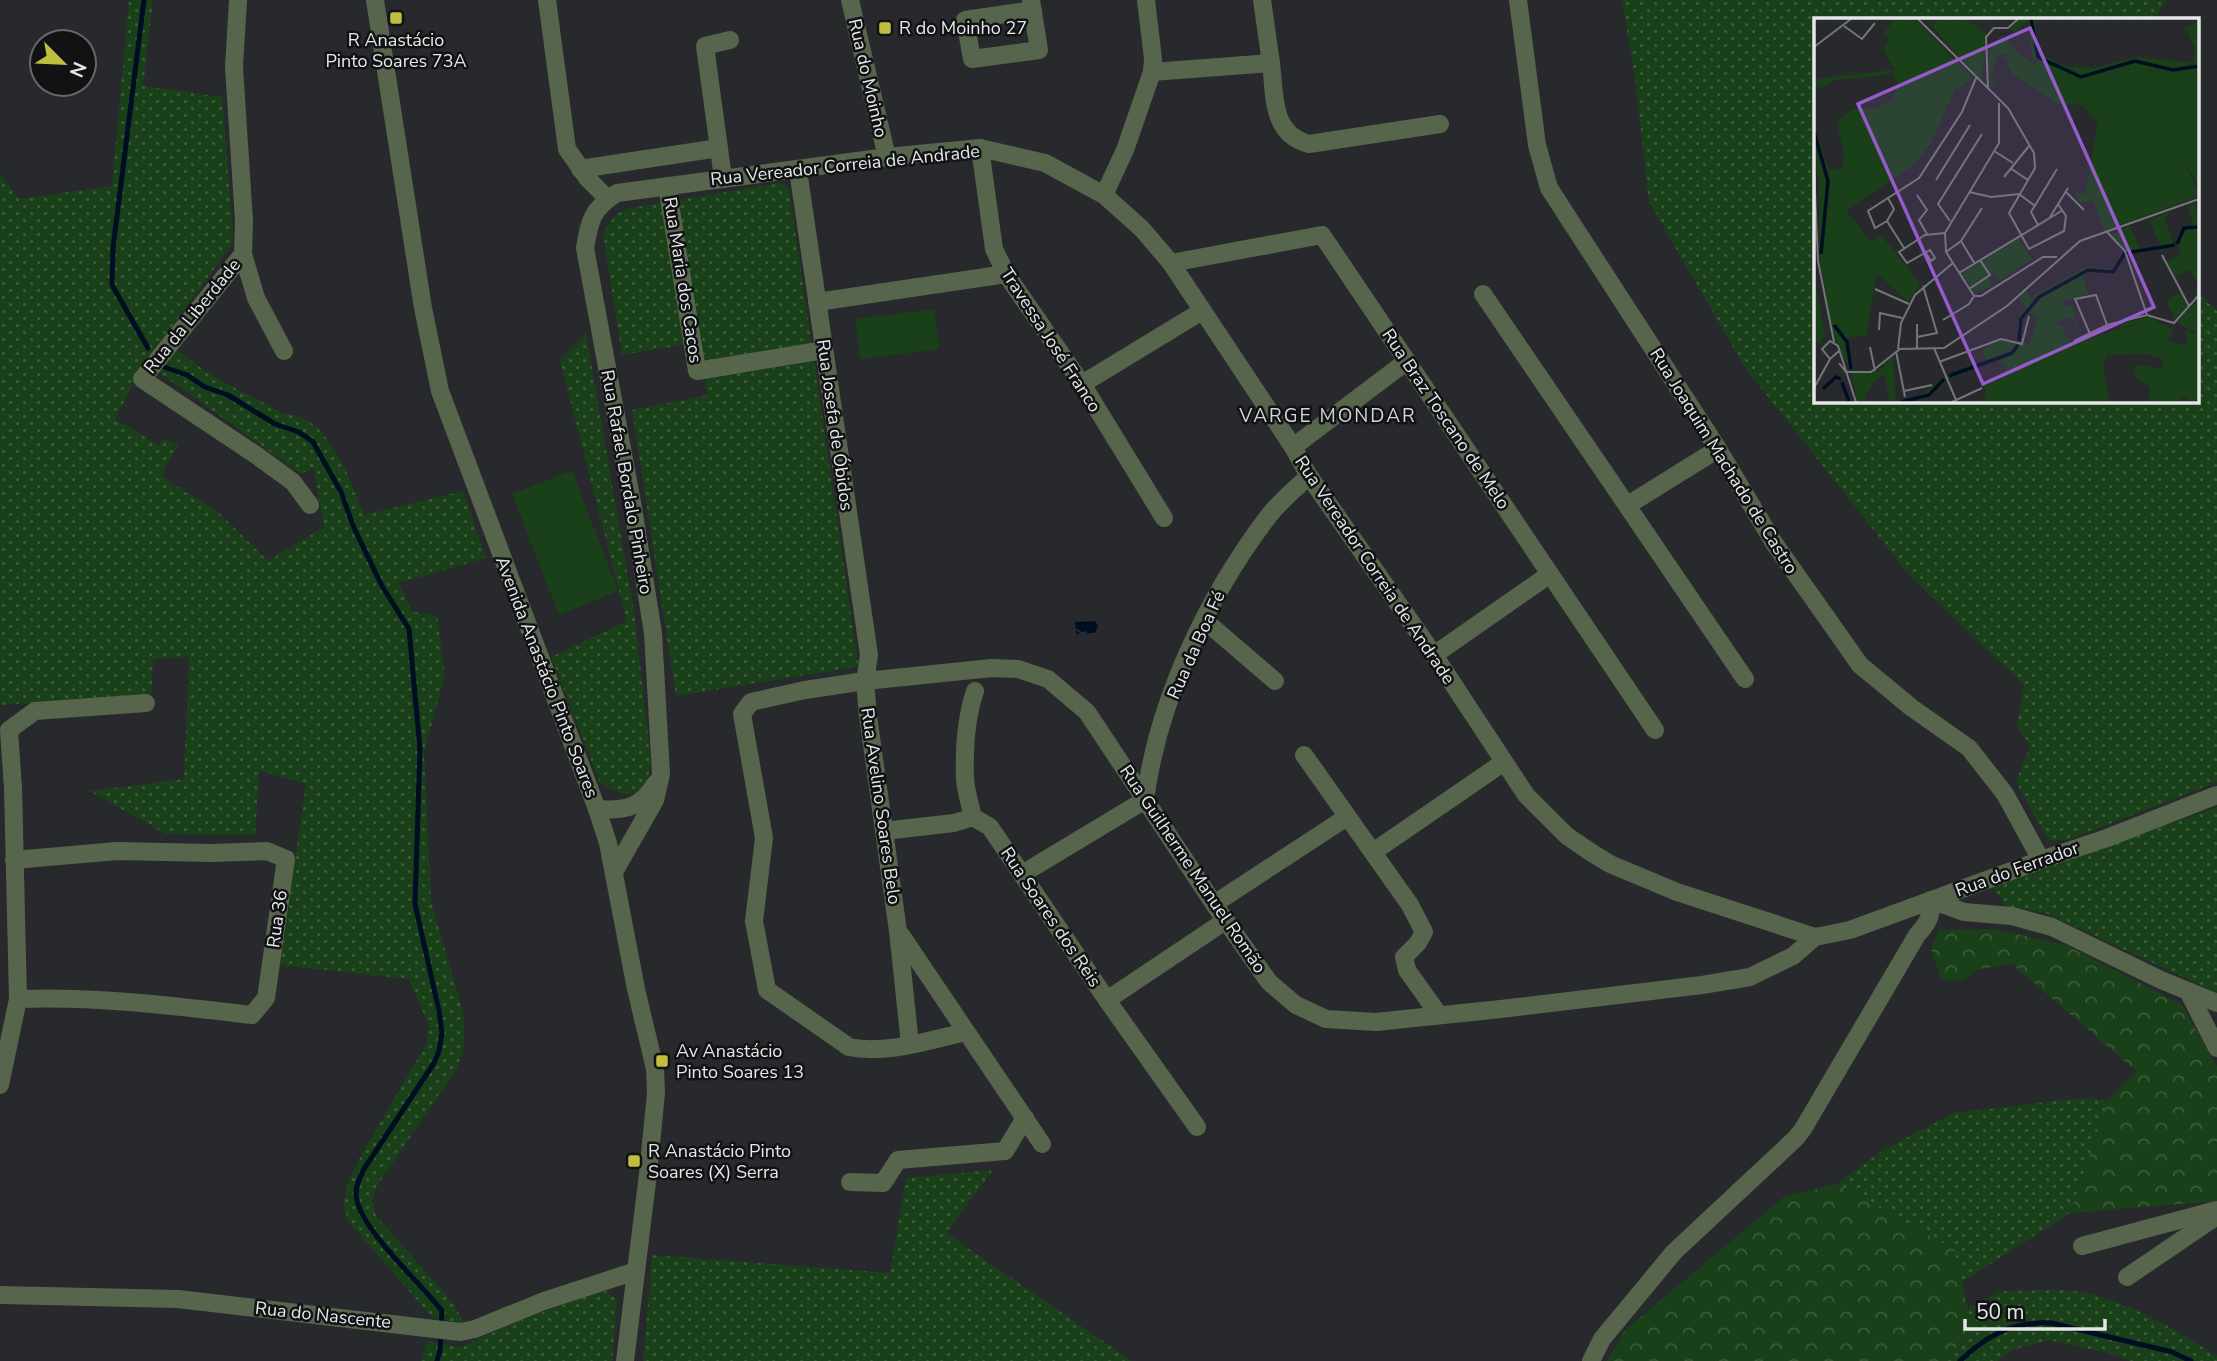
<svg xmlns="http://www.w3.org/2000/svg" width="2217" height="1361" font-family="'Nunito Sans',sans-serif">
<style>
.grass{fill:url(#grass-dots)}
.forest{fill:url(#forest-crowns)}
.green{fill:#1a4019}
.water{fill:url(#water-ripples)}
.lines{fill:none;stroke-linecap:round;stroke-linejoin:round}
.stream{stroke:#000e23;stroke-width:5}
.minor{stroke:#57654d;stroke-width:18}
.poi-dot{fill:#c0be41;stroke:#111213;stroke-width:2.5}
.labels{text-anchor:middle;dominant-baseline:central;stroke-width:5;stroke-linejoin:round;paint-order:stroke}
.poi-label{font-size:18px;fill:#e6e7e9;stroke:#111213;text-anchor:start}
.street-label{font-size:18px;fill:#e6e7e9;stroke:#111213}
.neighbourhood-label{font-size:19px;letter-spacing:2px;fill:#d3d5d9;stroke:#111213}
.inset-river{fill:none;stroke:#000e23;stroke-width:3.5}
.inset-road{fill:none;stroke:#747578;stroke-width:2}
.view{fill:#965bca;fill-opacity:0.15;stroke:#965bca;stroke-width:3.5}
.inset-edge{fill:none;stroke:#e6e7e9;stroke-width:3.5}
</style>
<defs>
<pattern id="grass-dots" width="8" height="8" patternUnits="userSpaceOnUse" patternTransform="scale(1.75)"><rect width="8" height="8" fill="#1a4019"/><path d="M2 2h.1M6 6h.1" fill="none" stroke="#3b5c3a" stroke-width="1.8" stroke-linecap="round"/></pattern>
<pattern id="forest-crowns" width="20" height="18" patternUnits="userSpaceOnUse" patternTransform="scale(1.75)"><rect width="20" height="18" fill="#1a4019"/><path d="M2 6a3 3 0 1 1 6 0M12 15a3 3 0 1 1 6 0" fill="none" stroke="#3b5c3a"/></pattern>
<pattern id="water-ripples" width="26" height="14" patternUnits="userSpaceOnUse" patternTransform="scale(1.75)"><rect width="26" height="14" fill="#000e23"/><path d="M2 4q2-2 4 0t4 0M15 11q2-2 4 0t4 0" fill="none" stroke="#253143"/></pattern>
</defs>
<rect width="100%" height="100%" fill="#28292c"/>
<g class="grass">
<path d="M 129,0 L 153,0 L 143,86 L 222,97 L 233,234 L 231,246 L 167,333 L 145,360 L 115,419 L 158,445 L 164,439 L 178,445 L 161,476 L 218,512 L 268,561 L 324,527 L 314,468 L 301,474 L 159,372 L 177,350 L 212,376 L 285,414 C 328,414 351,481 364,515 L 463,491 L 486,558 L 399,583 L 411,611 L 437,616 L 445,675 L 424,752 L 431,901 L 464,1016 L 464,1047 L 457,1068 L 375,1189 L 372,1200 L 376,1216 L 451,1300 L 465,1324 L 432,1317 L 348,1221 L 343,1203 L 349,1180 L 363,1152 L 426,1045 L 429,1026 L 409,979 L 280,965 L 306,784 L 259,770 L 255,835 L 166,834 L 89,791 L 184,779 L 189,657 L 153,659 L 152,694 L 0,705 L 0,173 L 19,199 L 112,186 Z"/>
<path d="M 1622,0 L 2166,0 L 2155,19 L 1816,19 L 1816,401 L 2198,401 L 2198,294 L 2217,311 L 2217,782 L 2068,840 L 2048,840 L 2016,782 L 2030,746 L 2017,726 L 2024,685 L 1910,576 L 1746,369 L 1649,202 L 1635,78 Z"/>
<path d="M 780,183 L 789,189 L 858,663 L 855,667 L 676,696 L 632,410 L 708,395 L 699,342 L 622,355 L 603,233 L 616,214 L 630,208 Z"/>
<path d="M 586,333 L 635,618 L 651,764 C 649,770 649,777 646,782 C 637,802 613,792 600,783 L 551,657 L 627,621 L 560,360 Z"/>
<path d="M 2217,807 L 2217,993 L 2046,913 L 2005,906 L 1993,887 Z"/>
<path d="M 2082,1098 L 2108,1100 L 2070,1213 L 1962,1282 L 1954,1249 L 1837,1184 L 1883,1150 L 1954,1113 Z"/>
<path d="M 993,1170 L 946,1233 L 1132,1361 L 643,1361 L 652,1255 L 890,1273 L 906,1178 Z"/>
<path d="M 2065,1290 C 2119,1295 2171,1327 2217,1356 L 2217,1361 L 2130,1361 L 2116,1355 L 2048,1340 L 2011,1350 L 1998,1361 L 1941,1361 L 1973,1332 L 1967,1309 L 2001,1291 Z"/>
<path d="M 606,1291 L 617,1300 L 612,1361 L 421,1361 L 427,1341 L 460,1347 L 519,1321 L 595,1293 Z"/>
</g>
<g class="forest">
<path d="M 1995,929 L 2068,946 L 2182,1005 L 2217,1067 L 2217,1201 L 2070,1213 L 2108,1100 L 2136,1071 L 2012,964 L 1979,969 L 1961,981 L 1941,980 L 1931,949 L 1939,930 Z"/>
<path d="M 1837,1184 L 1954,1249 L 1973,1332 L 1941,1361 L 1607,1361 L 1625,1330 L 1784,1197 Z"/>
</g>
<g class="green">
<path d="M 934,309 L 939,349 L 860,359 L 855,319 Z"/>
<path d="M 572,471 L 618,591 L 559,615 L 512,494 Z"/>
</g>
<path class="water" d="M 1095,621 L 1098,626 L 1095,633 L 1076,634 L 1075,622 Z"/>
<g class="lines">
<g class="stream">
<path d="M 144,0 L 113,248 L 112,285 L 148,348"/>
<path d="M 164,367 L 187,375 L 205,387 L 228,395 L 275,424 L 299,432 L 313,442 L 341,492 L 354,528 L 382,586 L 409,629 L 420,749 L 415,904 L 439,1011 L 442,1033 L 439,1051 L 434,1063 L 364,1169 C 360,1177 356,1185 356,1194 C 357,1227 422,1284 442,1311 L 440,1351 L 437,1361"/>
<path d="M 1960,1361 C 1987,1335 2013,1321 2051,1323 L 2172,1352 L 2191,1361"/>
</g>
<g class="minor">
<path d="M 238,0 L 234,67 L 244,221 L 243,254 L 142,379 L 256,455 L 293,482 L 310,505"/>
<path d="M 375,0 L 423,308 L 440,391 L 597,809 L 608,843 L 636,989 L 655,1069 L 656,1093 L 648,1174 L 625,1361"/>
<path d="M 547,0 L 567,149 L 588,179 L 608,199"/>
<path d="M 850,0 L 887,157"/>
<path d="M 1031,0 L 1039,50 L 972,59 L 965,20 L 1033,10"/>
<path d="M 1262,0 L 1271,63"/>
<path d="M 1518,0 L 1537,145 L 1549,188 L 1718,449 L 1774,543 L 1860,665 L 1912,708 L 1969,748 L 2005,794 L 2041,860"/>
<path d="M 1152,72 L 1271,63 C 1275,96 1271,134 1309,144 L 1440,124"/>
<path d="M 980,148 L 994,249 L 1006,274 L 1082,384 L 1164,518"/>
<path d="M 580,169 L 719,148"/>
<path d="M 798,170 L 869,655 L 865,681 L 868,716 L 898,931 L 910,1044"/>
<path d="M 723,178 L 705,46 L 730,40"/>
<path d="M 667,186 L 697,371 L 824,350"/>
<path d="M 1104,195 L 1125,150 L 1152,72 L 1153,59 L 1146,0"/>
<path d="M 243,254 L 256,298 L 284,351"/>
<path d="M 1171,263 L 1322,235 L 1655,730"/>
<path d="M 1483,294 L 1745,679"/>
<path d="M 817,302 L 1006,274"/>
<path d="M 1082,384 L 1202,311"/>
<path d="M 1293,447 L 1407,361"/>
<path d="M 1628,505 L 1718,449"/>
<path d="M 1204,620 L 1275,681"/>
<path d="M 1434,655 L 1550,574"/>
<path d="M 975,691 C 966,718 964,751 965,779 C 966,791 970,805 973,817 L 990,827 L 1107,1000 L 1197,1127"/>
<path d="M 1304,755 L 1410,905 L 1424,932 L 1418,943 L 1404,957 L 1407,970 L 1439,1015"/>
<path d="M 597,809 C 625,811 641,808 656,783"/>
<path d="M 884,831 L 954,823 L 973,817"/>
<path d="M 1373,852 L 1504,762"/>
<path d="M 14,860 L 117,851 L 211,853 L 267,851 L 286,859 L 266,998 L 252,1015 C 175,1006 96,996 18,999"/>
<path d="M 614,872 L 655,800 L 661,774 L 653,633 L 633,508 L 585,248 C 590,219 592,209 617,193 L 887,157 L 980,148 L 1045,163 L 1104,195 L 1142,229 L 1171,263 L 1293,447 L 1309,476 L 1434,655 L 1526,795 L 1567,836 L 1592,853 L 1610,864 L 1677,892 L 1815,937 L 1850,930 L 2041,860 L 2107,838 L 2217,795"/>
<path d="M 1022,874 L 1145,800 C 1158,700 1207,598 1267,518 C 1279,502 1295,489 1309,476"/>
<path d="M 1214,904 L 1347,817"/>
<path d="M 901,935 L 1042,1144"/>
<path d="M 2188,991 L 2217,1048"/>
<path d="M 1107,1000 L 1225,921"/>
<path d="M 966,1032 C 929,1040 886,1055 849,1047 L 767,990 L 754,921 L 764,838 L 742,714 L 751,702 L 805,690 L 865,681 L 992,668 L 1018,669 L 1048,679 L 1087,712 L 1214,904 L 1269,982 L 1296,1005 L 1326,1019 L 1376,1022 L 1501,1009 L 1702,985 L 1750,977 L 1793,956 L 1815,937"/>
<path d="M 0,1085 L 18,999 L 13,788 L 9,730 L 35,711 L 146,703"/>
<path d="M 850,1182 L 883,1183 L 898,1160 L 1005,1151 L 1025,1118"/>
<path d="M 2082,1246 L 2217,1210"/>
<path d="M 2127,1277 L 2217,1216"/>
<path d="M 0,1295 L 178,1299 L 460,1332 L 475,1329 L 544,1301 L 636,1271"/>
<path d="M 1591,1361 L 1602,1339 L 1674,1252 L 1796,1138 L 1803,1129 L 1917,935 C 1928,923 1932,916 1931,900 L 1964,912 L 2012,916 L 2052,927 L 2161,980 L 2217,1003"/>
</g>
</g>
<g class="poi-dot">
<rect x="389" y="11" width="14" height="14" rx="3.5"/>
<rect x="878" y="21" width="14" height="14" rx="3.5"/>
<rect x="655" y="1054" width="14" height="14" rx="3.5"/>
<rect x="627" y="1154" width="14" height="14" rx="3.5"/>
</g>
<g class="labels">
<g class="poi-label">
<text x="899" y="28">R do Moinho 27</text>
<text x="396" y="40" text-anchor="middle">R Anastácio<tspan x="396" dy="21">Pinto Soares 73A</tspan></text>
<text x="676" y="1051">Av Anastácio<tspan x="676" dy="21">Pinto Soares 13</tspan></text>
<text x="648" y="1151">R Anastácio Pinto<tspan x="648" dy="21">Soares (X) Serra</tspan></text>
</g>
<g class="street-label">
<text transform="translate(868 78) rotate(77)">Rua do Moinho</text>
<text transform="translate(845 165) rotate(-6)">Rua Vereador Correia de Andrade</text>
<text transform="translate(683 280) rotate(81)">Rua Maria dos Cacos</text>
<text transform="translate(192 316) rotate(-51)">Rua da Liberdade</text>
<text transform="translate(1051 340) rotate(57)">Travessa José Franco</text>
<text transform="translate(1446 419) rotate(56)">Rua Braz Toscano de Melo</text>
<text transform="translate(835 425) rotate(82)">Rua Josefa de Óbidos</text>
<text transform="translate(1724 461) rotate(58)">Rua Joaquim Machado de Castro</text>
<text transform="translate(627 482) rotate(80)">Rua Rafael Bordalo Pinheiro</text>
<text transform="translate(1375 570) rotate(56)">Rua Vereador Correia de Andrade</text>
<text transform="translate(1196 645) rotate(-66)">Rua da Boa Fé</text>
<text transform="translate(547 677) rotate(69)">Avenida Anastácio Pinto Soares</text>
<text transform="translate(881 806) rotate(82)">Rua Avelino Soares Belo</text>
<text transform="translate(1193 869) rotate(56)">Rua Guilherme Manuel Romão</text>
<text transform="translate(2017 869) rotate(-20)">Rua do Ferrador</text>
<text transform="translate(1051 917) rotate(56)">Rua Soares dos Reis</text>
<text transform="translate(277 919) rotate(-82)">Rua 36</text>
<text transform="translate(323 1315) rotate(6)">Rua do Nascente</text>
</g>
<g class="neighbourhood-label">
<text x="1328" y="416">VARGE MONDAR</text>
</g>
</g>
<g transform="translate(1814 18)">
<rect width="385" height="385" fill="#28292c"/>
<path d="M 80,1 L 100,1 L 159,60 L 141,72 L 117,125 L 101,146 L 32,192 L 57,224 L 68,218 L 106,266 L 94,284 L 63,255 L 52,317 L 31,321 L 36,351 L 20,321 L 5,237 L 6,184 L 0,111 L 15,152 L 28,151 L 30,137 L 23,105 L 38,91 L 61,91 L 79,81 L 84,66 L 79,56 L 22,62 L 7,70 L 0,68 L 0,61 L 81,52 L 70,32 L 76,20 L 69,17 L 60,30 ZM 112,1 L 120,7 L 126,1 L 151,1 L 172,15 L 168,65 ZM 205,1 L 222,1 L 221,23 L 226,36 L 253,49 L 280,50 L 323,39 L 379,45 L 381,30 L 371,10 L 385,2 L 385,47 L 355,57 L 322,49 L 273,60 L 259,58 L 219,41 L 214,3 L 201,15 L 197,10 ZM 205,36 L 220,46 L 215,67 L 199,57 L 189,38 ZM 323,68 L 340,83 L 333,99 L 385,106 L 385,138 L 371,145 L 385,178 L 290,213 L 279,182 L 266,185 L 260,175 L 271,177 L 284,104 L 268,87 ZM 380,185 L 385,204 L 385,276 L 381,281 L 384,266 L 376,251 L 361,259 L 353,243 L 368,236 L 364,227 L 314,236 L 297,217 L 316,208 L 327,232 L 346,227 L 335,202 L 359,193 L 350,200 L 360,226 L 366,222 L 368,211 L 379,207 L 374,188 ZM 205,220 L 218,241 L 185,263 L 178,254 L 173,258 L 178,267 L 161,276 L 148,255 ZM 309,233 L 301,255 L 274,254 L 269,259 L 274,276 L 250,283 L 251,289 L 259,287 L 263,310 L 256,299 L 241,305 L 247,307 L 262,336 L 236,348 L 237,354 L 231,359 L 225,346 L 209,356 L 203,382 L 253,358 L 289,348 L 295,384 L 164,384 L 172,379 L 170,368 L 187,361 L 192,352 L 186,341 L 133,362 L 131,359 L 171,343 L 168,332 L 185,323 L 215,327 L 224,300 L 217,295 L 210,300 L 206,325 L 203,324 L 205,299 L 213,291 L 204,280 L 212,273 L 220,282 L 222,276 L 274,248 L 299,251 ZM 0,256 L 11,316 L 6,325 L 0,322 ZM 367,275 L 373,288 L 361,301 L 352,283 ZM 385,280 L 385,316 L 363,305 ZM 334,299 L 359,311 L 354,323 L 373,328 L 372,312 L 385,318 L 385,381 L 380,384 L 370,379 L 363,384 L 335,384 L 336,369 L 321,360 L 321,347 L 347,350 L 350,342 L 331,336 L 325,305 L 307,310 L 307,306 ZM 79,338 L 82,383 L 106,379 L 128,359 L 131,363 L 110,381 L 76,384 L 70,356 L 60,363 L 51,379 L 54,384 L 44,384 L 37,355 L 65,354 Z" fill="#1a4019"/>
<path d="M 189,16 L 205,36 L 184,36 L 177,58 L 183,66 L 177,69 L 173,34 ZM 226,42 L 273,60 L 322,49 L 355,57 L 385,47 L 385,106 L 333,99 L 340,83 L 323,68 L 268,87 L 245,86 L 215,67 L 216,49 ZM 385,138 L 385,169 L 371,144 ZM 325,305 L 331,336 L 293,337 L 289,348 L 253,358 L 202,382 L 192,365 L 225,346 L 231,359 L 237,354 L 235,348 L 262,336 L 258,326 Z" fill="#1a4019"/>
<path class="inset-river" d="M 217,1 L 224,39 L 267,59 L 321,43 L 359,52 L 385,48M 0,114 L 14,163 L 7,236M 363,226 L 370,210 L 385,209M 20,307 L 33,324 L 37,351M 205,323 L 207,301 L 225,279 L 274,252 L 299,254 L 311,235 L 361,227M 135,358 L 198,335 L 204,327M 28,364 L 35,384M 9,371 L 22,359 L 27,361M 87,384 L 115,377 L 130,361"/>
<path class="inset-road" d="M 104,1 L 194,90 L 220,135 L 221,150 L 195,195 L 215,231 L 250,213 L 252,198 L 244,186M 30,8 L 48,21 L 61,5M 0,29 L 37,1M 174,71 L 172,19 L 180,10 L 194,10 L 204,1M 180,133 L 199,145M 0,150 L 4,243 L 20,324M 196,150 L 214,162M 190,159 L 215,128M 122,162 L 156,107M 155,174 L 177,179 L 205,176 L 221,188M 252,174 L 270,192M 103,177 L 113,192 L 105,202 L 113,216M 236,199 L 254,170M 73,203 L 80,191 L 74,180M 136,203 L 124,186 L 168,116M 224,207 L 217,194 L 243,151M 293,214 L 311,233 L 333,297M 147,223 L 161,246M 90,230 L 73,203 L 61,210 L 54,193 L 105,160 L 148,94 L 162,60M 132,234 L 147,223 L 168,190M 112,235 L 117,243 L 121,240 L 116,232 L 93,245 L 85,234 L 111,217 L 131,215M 348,237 L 375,288M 145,255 L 249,192M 61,271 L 95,286M 155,271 L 176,257 L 166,242M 160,278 L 132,234 L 131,215 L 185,125 L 185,85M 160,278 L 167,278 L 229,239 L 243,239M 129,302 L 155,286 L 160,278M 103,306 L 103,331M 65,312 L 66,295 L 88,300M 276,316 L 261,281 L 282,277 L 293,307M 103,319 L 123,315 L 109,268M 260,323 L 293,307 L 333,297 L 360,305 L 385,277M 56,329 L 61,353M 120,330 L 142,382M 84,331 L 87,305 L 101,277 L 139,245M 25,333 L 16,341 L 8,331 L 16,323 L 24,328 L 42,384M 82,333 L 91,379M 125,344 L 187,321 L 208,326 L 215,298M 25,345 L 32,354 L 57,354 L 86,331 L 130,330 L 193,288 L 266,223 L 385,181M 0,370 L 16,341M 90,373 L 118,367M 138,384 L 168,370"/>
<path class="view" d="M 216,10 L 340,289 L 169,366 L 44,86 Z"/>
<rect width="385" height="385" class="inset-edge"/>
</g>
<g transform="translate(63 63) rotate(114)"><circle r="33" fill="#111213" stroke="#666769" stroke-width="2"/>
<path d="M0-5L12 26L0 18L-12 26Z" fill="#c0be41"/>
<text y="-10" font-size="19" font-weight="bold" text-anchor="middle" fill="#e6e7e9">N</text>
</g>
<path d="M1965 1319v10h140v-10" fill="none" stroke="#e6e7e9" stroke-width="3.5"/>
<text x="1976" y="1319" font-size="21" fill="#e6e7e9" stroke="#111213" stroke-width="5" paint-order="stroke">50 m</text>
</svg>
